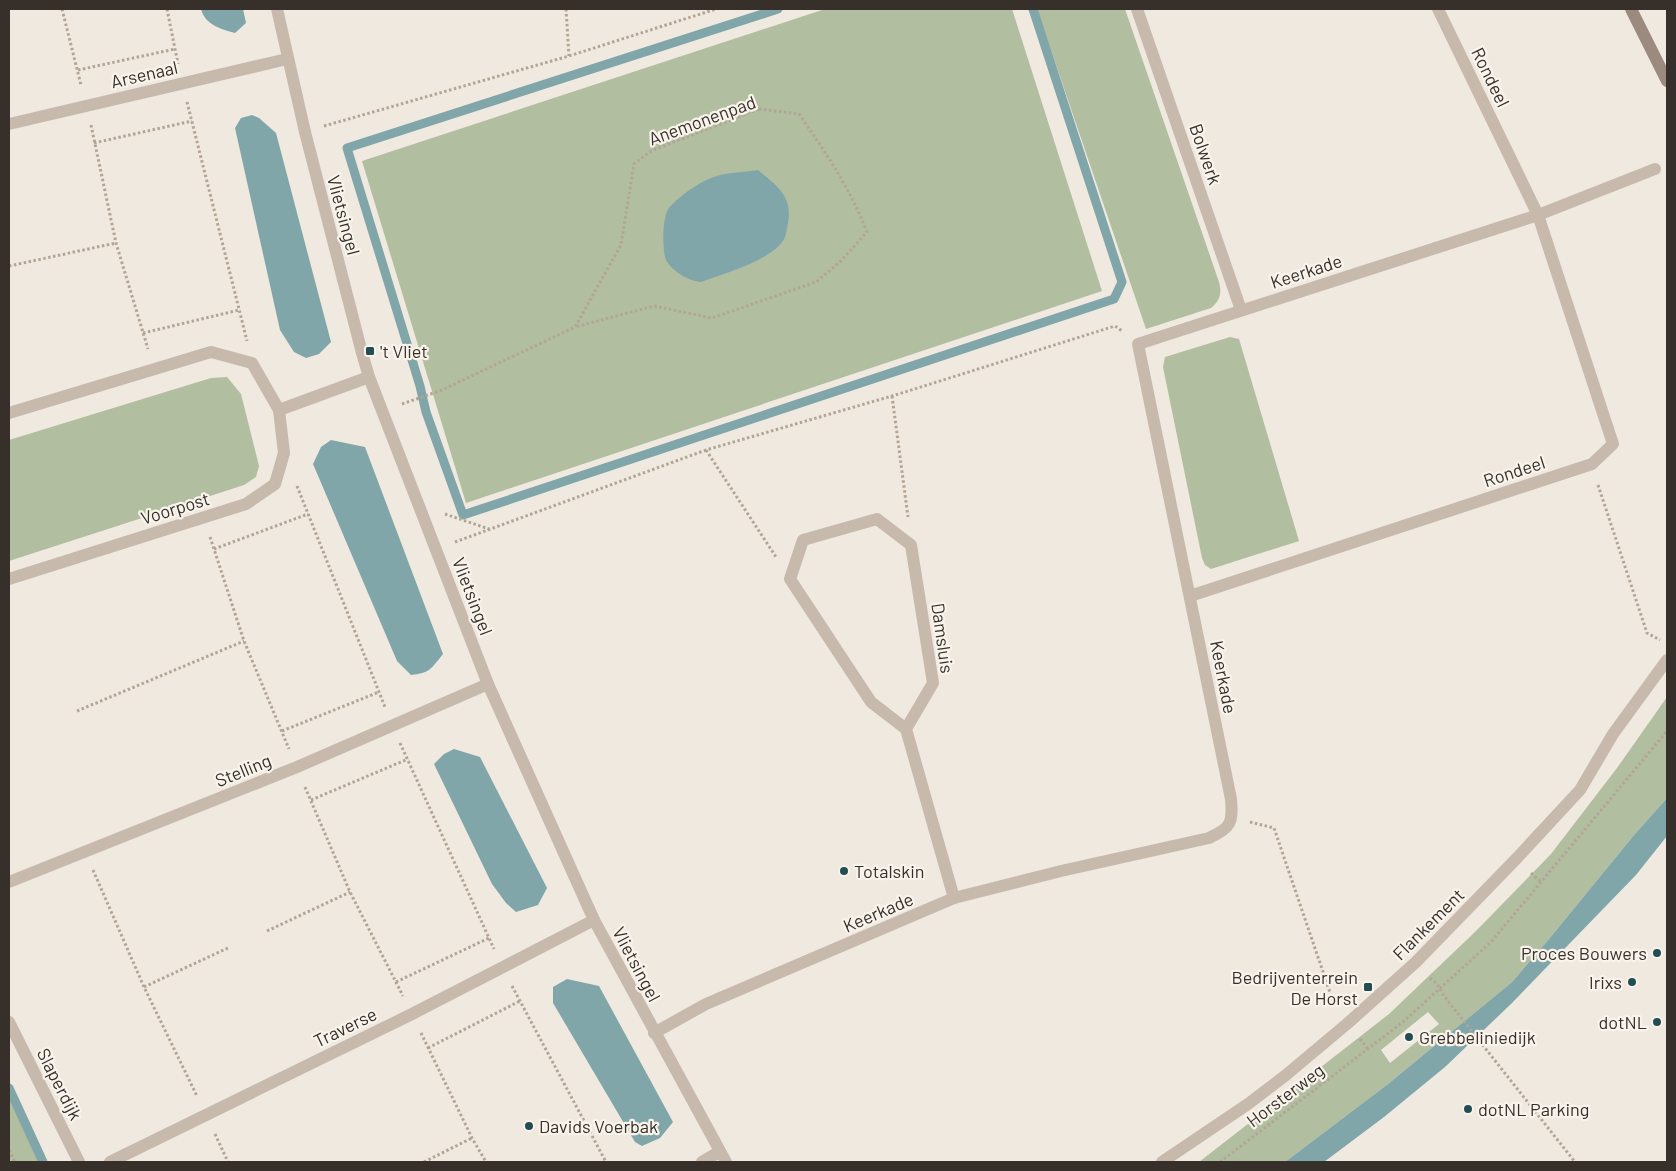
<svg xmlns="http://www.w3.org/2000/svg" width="1676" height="1171" font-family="Barlow,sans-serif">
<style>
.green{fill:#b2bea0;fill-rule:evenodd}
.water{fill:#81a6aa}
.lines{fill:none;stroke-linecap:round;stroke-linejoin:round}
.stream{stroke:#81a6aa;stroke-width:9}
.path{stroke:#b3a596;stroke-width:3;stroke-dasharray:2.5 2.5;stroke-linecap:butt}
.lane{stroke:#c7baac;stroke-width:12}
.street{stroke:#c7baac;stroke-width:12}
.secondary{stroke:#9b8a7d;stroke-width:12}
.poi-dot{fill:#244d53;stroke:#f8f3eb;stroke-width:2}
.labels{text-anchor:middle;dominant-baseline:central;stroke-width:4.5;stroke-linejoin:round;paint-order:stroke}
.street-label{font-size:18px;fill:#362f2a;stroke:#f8f3eb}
.poi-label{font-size:18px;fill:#362f2a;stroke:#f8f3eb;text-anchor:start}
</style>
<rect width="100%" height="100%" fill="#f0e9df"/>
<g class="green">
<path d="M 825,9 L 1012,9 L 1102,291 L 466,503 L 362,161 Z"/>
<path d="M 1037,9 L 1125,9 L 1219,282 C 1222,294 1220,300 1211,308 L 1146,329 Z"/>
<path d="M 1230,337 L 1239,339 L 1299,541 L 1211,569 L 1205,565 L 1202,558 L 1163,367 L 1165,357 Z"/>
<path d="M 227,377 L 241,394 L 259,466 L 256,477 L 244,485 L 9,561 L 9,440 L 211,378 Z"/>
<path d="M 1667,697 L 1667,798 L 1634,835 L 1549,939 L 1512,982 L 1388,1084 L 1285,1162 L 1199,1162 L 1389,1014 L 1476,931 L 1551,854 L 1617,768 ZM 1428,1012 L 1439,1024 L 1390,1063 L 1381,1050 Z"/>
<path d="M 9,1085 L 47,1162 L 9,1162 Z"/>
</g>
<g class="water">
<path d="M 201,9 L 243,9 L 246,23 L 235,33 C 221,29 205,25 201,9 Z"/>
<path d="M 252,115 L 259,118 L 276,133 L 331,342 L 319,354 L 306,358 L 294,352 L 280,330 L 235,128 L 241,118 Z"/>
<path d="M 758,170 C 777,186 793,196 788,223 C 787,228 786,237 783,241 C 769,261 723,274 701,282 C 688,281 672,271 666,260 C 662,250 662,216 669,208 C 680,195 703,179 720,175 C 732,172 746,172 758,170 Z"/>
<path d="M 331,440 L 365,447 L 443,654 C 431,669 430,673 411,675 L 397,661 L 313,464 L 321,447 Z"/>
<path d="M 454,749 L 480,757 L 547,888 L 538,905 L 516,912 L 506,903 L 492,884 L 434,764 L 444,754 Z"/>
<path d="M 1667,798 L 1667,836 L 1636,875 L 1512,1003 L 1445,1067 L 1384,1117 L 1324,1162 L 1285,1162 L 1388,1084 L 1512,982 L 1549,939 L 1634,835 Z"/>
<path d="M 567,979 L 599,986 L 673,1122 L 660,1138 L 642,1146 L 635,1142 L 553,1003 L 553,987 Z"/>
</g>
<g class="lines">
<g class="stream">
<path d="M 778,9 L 347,148 L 420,386 L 426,412 L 463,515 L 1114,299 L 1122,282 L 1033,9"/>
<path d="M 9,1088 L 43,1162"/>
</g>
<g class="path">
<path d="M 62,9 L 81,85"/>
<path d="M 167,9 L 178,64"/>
<path d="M 566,9 L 569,56"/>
<path d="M 78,70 L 175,49"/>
<path d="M 187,102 L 247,341"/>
<path d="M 759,109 L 799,114 C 826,153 850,188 867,232 L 841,261 L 816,282 L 712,318 L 654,306 L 575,327 L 621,245 L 634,164 L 651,151 Z"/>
<path d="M 91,125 L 116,243 L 148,349"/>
<path d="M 324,126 L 569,56 L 716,9"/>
<path d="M 94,143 L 192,121"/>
<path d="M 9,266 L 116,243"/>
<path d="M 143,333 L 239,310"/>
<path d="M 892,396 L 908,517"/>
<path d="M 402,404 L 442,390 L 575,327"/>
<path d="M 706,450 L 776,557"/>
<path d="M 1598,485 L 1647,633 L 1660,640"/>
<path d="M 297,486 L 385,707"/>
<path d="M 445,514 L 489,529"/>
<path d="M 210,537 L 244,641 L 289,749"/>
<path d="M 455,542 L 706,450 L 892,396 L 1115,326 L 1122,331"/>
<path d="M 214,549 L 308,514"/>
<path d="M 77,711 L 244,641"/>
<path d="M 282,731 L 379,692"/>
<path d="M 400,743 L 494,949"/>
<path d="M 305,787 L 350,892 L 403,996"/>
<path d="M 311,800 L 408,759"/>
<path d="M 1250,822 L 1274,828 L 1335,1007"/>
<path d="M 93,870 L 144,987 L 197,1096"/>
<path d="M 1531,873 L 1542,883"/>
<path d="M 267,931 L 350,892"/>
<path d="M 1430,978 L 1437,984 L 1444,996 L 1575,1162"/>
<path d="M 396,982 L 489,938"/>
<path d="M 512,986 L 606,1162"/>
<path d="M 144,987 L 230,947"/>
<path d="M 421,1033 L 472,1138 L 486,1162"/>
<path d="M 1360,1039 L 1368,1049"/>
<path d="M 428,1048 L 520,1001"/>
<path d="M 215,1134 L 228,1162"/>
<path d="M 9,1150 L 15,1162"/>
<path d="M 424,1162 L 472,1138"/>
<path d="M 1220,1162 L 1403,1022 L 1491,942 L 1667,731"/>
</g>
<path class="lane" d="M 1538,215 L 1655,169"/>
<g class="street">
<path d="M 277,9 L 305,132 L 362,353 L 369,377 L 488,684 L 594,920 L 726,1162"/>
<path d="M 1137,9 L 1241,310"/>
<path d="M 9,124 L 287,59"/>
<path d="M 279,410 L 369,377"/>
<path d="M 9,413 L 211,352 L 252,363 L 279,410 L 284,453 L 275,484 L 246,504 L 9,579"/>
<path d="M 1190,596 L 1592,464 L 1613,444 L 1538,215 L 1438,9"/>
<path d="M 906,729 L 933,683 L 911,545 L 877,519 L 803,540 L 790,579 L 871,702 L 906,729 L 954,898"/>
<path d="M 9,882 L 297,767 L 488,684"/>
<path d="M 9,1022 L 79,1162"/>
<path d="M 654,1033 L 706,1004 L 954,898 L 1061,871 L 1209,838 C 1231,828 1233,823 1231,799 L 1138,344 L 1538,215"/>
<path d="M 110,1162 L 412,1014 L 594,920"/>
<path d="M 702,1162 L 719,1152"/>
<path d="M 1162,1162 L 1248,1104 L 1286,1075 L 1348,1023 L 1416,962 L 1517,858 L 1580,790 L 1613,734 L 1667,660"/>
</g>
<path class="secondary" d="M 1631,9 L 1667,81"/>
</g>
<g class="poi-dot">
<rect x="365" y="346" width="10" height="10" rx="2.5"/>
<circle cx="844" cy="871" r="5"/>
<circle cx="1657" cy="953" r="5"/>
<circle cx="1632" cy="982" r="5"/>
<rect x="1363" y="982" width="10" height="10" rx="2.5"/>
<circle cx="1657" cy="1022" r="5"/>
<circle cx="1409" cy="1037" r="5"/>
<circle cx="1468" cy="1109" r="5"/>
<circle cx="529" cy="1126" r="5"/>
</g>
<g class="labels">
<g class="street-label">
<text transform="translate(144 74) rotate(-13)">Arsenaal</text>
<text transform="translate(1491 77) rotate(64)">Rondeel</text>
<text transform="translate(702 120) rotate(-20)">Anemonenpad</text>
<text transform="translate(1206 154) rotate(71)">Bolwerk</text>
<text transform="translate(344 215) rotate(75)">Vlietsingel</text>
<text transform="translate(1306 271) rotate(-18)">Keerkade</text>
<text transform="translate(1514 471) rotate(-18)">Rondeel</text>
<text transform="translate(175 508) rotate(-17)">Voorpost</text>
<text transform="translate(473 596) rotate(69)">Vlietsingel</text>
<text transform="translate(943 638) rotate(82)">Damsluis</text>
<text transform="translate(1224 677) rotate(79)">Keerkade</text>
<text transform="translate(243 770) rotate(-22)">Stelling</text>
<text transform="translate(878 912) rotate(-23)">Keerkade</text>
<text transform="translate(1428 924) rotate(-45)">Flankement</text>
<text transform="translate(637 964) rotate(62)">Vlietsingel</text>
<text transform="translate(345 1027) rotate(-26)">Traverse</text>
<text transform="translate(60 1084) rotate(63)">Slaperdijk</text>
<text transform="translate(1285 1095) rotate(-37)">Horsterweg</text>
</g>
<g class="poi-label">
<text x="380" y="351">'t Vliet</text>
<text x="854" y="871">Totalskin</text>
<text x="1647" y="953" text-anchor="end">Proces Bouwers</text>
<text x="1358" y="977" text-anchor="end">Bedrijventerrein<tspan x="1358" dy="21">De Horst</tspan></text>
<text x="1622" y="982" text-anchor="end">Irixs</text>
<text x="1647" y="1022" text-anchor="end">dotNL</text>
<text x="1419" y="1037">Grebbeliniedijk</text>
<text x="1478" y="1109">dotNL Parking</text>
<text x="539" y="1126">Davids Voerbak</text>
</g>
</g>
<rect width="1676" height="1171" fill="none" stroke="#362f2a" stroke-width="20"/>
</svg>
